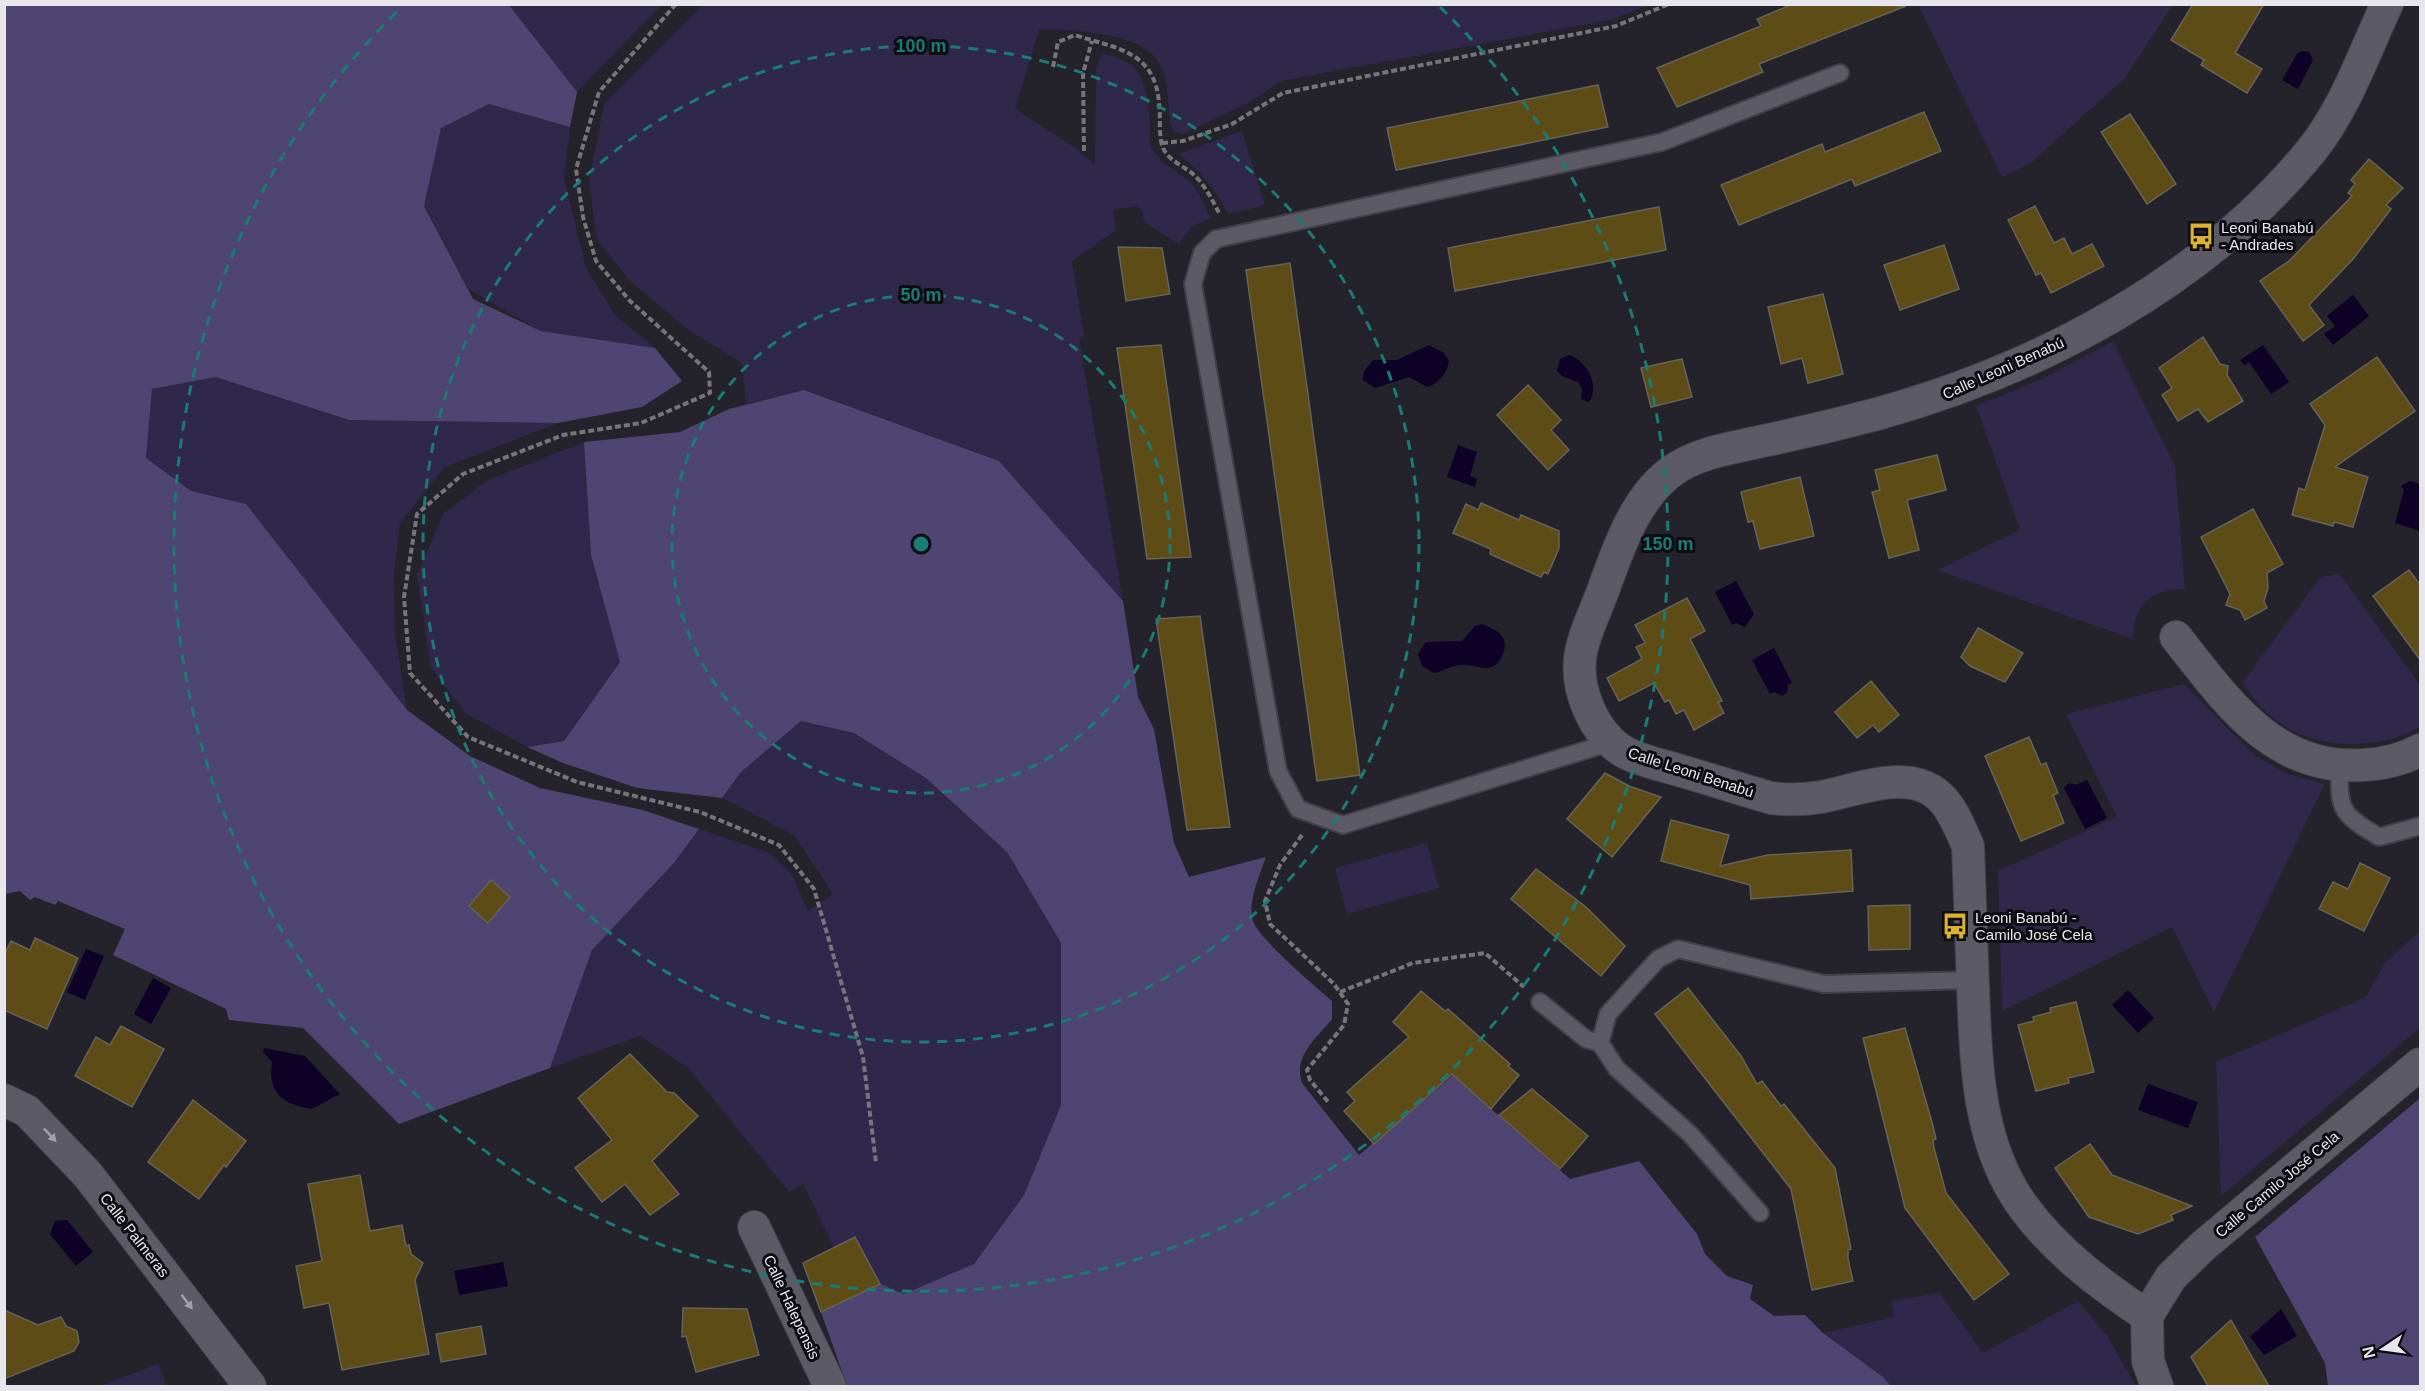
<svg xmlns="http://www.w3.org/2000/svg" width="2425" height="1391" font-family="Helvetica,sans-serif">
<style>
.green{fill:#2f284a}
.forest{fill:#4f4573}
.water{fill:#0e0227}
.building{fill:#5e4c16;stroke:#666359;stroke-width:1.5}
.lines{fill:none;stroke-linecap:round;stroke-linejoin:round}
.lane-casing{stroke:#414047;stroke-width:20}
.street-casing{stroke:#414047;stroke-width:34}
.path{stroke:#76757c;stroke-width:4;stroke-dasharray:6 3;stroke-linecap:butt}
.lane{stroke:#5c5a64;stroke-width:16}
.street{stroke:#5c5a64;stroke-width:32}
.oneway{fill:#a2a0a8}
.ring{fill:none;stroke:#1a7c74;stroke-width:3;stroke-dasharray:10 8}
.labels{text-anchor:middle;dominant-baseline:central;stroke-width:6;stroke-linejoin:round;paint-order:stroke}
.poi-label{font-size:15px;fill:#e7e6ec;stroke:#0d0c10;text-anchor:start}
.street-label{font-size:15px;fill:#e7e6ec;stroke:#0d0c10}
.centre{fill:#1a7c74;stroke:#0d0c10;stroke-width:3}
.ring-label{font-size:18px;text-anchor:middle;font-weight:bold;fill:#1a7c74;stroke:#0d0c10;stroke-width:6;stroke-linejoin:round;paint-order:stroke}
</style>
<rect width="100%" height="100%" fill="#24222a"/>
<g class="green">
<path d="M 509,5 L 661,5 L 577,92 Z"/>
<path d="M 703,5 L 1651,5 L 1610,20 L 1281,81 L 1250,102 L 1183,134 L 1173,132 C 1165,110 1172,80 1157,60 C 1137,31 1071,30 1039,30 L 1015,109 L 1073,146 L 1095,165 L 1096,68 L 1102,54 C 1144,59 1148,88 1150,125 C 1150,133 1149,145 1154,152 C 1164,168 1181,172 1193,185 C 1200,193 1205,208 1211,218 L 1191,227 L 1179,244 L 1144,222 L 1142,210 L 1136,206 L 1113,210 L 1116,230 L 1072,261 L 1084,337 L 1079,339 L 1123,601 L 999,461 L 804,390 L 746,404 L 742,363 L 691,332 L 630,281 L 597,240 L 589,182 L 604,104 Z"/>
<path d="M 1918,5 L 2173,5 L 2125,78 L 2031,163 L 2002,177 Z"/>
<path d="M 489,104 L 570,127 L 564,178 L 586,268 L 616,316 L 655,348 L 541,331 L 468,289 L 424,205 L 440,128 Z"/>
<path d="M 1242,131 L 1265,205 L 1228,214 C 1215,189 1201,170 1178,154 Z"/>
<path d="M 2113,341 L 2175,466 L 2185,589 C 2149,590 2135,603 2133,639 L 1937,570 L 2020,530 L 1976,406 L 2042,379 Z"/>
<path d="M 217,377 L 349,420 L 558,423 L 445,467 L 400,523 L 394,575 L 395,633 L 407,710 L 246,505 L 191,491 L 146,458 L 152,389 Z"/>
<path d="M 584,442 L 591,555 L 620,662 L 564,741 L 527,747 L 465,713 L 431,668 L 417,575 L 443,514 L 488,480 Z"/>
<path d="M 2339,573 L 2420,685 L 2420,727 C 2372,754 2302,750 2262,708 C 2255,701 2249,691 2242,683 L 2320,578 Z"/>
<path d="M 2184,684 L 2254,755 L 2288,774 L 2325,784 L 2214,1012 L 2172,927 L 2002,1011 L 1998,871 L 2117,817 L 2066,714 Z"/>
<path d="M 801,721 L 854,733 L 926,778 L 1007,852 L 1061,943 L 1061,1105 L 1024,1195 L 974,1264 L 904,1295 L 880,1284 L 855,1237 L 834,1248 L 803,1184 L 789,1192 L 688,1068 L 640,1036 L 550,1068 L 592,950 L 674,863 L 699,829 L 770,853 L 792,874 L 808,911 L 833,894 L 794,835 L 722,798 L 741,772 Z"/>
<path d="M 1427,843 L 1439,888 L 1347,914 L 1335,868 Z"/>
<path d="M 2420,931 L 2420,1028 L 2221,1196 L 2216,1062 L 2366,997 L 2384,964 Z"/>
<path d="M 1940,1293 L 1983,1353 L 2078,1301 L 2106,1334 L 2136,1386 L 1891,1386 L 1883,1377 L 1823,1333 L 1894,1317 L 1891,1301 Z"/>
<path d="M 158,1364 L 167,1386 L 100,1386 Z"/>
</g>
<g class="forest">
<path d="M 5,5 L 509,5 L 577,92 L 570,127 L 489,104 L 441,128 L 424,206 L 473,299 L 541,331 L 655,348 L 682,381 L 642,407 L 558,423 L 349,420 L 216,377 L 152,389 L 146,458 L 191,491 L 246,504 L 407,710 L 470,756 L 540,788 L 643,810 L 699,829 L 674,863 L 592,950 L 550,1068 L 399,1124 L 303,1028 L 229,1020 L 226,1009 L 113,955 L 125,929 L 58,901 L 55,905 L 35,897 L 30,900 L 20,891 L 5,894 Z"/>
<path d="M 804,390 L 999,461 L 1123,601 L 1138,697 L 1154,729 L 1174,843 L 1189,877 L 1266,857 C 1260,874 1247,903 1253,921 C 1259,939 1315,986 1332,1001 L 1332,1019 C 1316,1039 1293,1056 1302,1083 L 1359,1155 L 1453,1075 L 1570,1179 L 1639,1161 L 1697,1234 L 1705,1254 L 1727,1276 L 1753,1285 L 1750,1299 L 1774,1316 L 1805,1315 L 1823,1333 L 1883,1377 L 1891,1386 L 847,1386 L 821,1312 L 880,1284 L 904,1294 L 974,1264 L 1024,1195 L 1061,1105 L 1061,943 L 1007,852 L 926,778 L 854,733 L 801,721 L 741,772 L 722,798 L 637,788 L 563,763 L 527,747 L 564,741 L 620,662 L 591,555 L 584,442 L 680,432 L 729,409 Z"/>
<path d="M 2420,1098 L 2420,1386 L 2328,1386 L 2325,1363 L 2255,1237 Z"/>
</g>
<g class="water">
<path d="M 2304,51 L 2309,52 L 2313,60 L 2298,89 L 2282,80 L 2298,52 Z"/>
<path d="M 2353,295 L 2369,316 L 2333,345 L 2324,334 L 2335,326 L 2327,316 Z"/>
<path d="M 1429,345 L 1444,353 L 1449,361 C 1447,374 1438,384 1427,387 L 1409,377 L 1375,388 L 1363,380 L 1364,371 L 1373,360 L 1397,360 Z"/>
<path d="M 2263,345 L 2289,382 L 2271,394 L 2249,362 L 2244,365 L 2240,360 Z"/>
<path d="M 1569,355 C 1586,360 1601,386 1589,402 L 1581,399 L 1582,389 L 1578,382 L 1562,376 L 1557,371 L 1560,359 Z"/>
<path d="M 1458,445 L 1477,452 L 1470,476 L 1477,479 L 1475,487 L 1447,477 Z"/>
<path d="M 2410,481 L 2420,484 L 2420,531 L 2395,523 L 2404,490 L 2401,486 Z"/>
<path d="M 1736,581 L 1754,614 L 1745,627 L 1736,623 L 1732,625 L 1715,592 Z"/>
<path d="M 1483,624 C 1488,628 1497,629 1502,636 C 1510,647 1499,669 1487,668 C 1480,668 1469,664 1460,665 C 1450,666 1442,672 1434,673 L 1422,666 L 1418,654 L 1426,642 L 1462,641 L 1475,626 Z"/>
<path d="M 1774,648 L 1792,683 L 1788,685 L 1787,693 L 1782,696 L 1774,692 L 1770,694 L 1752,660 Z"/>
<path d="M 2087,780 L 2107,818 L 2085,829 L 2064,788 L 2069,783 L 2076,785 Z"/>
<path d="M 86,949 L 104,956 L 85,1000 L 67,992 Z"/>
<path d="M 153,978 L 171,988 L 151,1024 L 134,1014 Z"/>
<path d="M 2128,990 L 2154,1018 L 2138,1033 L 2112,1005 Z"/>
<path d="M 264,1048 L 305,1056 L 340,1094 L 312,1109 C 283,1105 267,1093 272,1062 L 263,1052 Z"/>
<path d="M 2148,1084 L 2198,1102 L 2188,1128 L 2138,1110 Z"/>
<path d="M 67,1220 L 93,1252 L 76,1266 L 50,1234 L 55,1221 Z"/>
<path d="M 503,1262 L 508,1286 L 459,1295 L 454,1271 Z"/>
<path d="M 2281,1309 L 2297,1336 L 2264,1355 L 2250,1337 Z"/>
</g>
<g class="building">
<path d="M 1793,4 L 1906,6 L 1759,64 L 1763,72 L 1677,107 L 1657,68 L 1761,26 L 1757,19 Z"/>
<path d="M 2193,4 L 2264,4 L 2235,53 L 2262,69 L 2247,93 L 2201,65 L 2204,60 L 2171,40 Z"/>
<path d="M 1598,85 L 1608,127 L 1396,170 L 1387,128 Z"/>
<path d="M 1924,112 L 1941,151 L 1855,186 L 1852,179 L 1739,225 L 1721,185 L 1822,144 L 1825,152 Z"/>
<path d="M 2130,114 L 2176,184 L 2147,204 L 2101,132 Z"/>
<path d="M 2369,159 L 2403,188 L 2386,205 L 2391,209 L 2353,259 L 2309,305 L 2324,325 L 2303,341 L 2260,281 L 2289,261 L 2352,196 L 2348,193 L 2355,184 L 2351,180 Z"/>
<path d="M 2035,206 L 2054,243 L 2064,238 L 2072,254 L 2092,244 L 2104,266 L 2051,293 L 2041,273 L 2036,275 L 2008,220 Z"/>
<path d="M 1659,207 L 1666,250 L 1455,291 L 1448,248 Z"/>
<path d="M 1944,245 L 1959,289 L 1900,310 L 1884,265 Z"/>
<path d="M 1118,247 L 1162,248 L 1170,294 L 1126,301 Z"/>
<path d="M 1290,263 L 1360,775 L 1317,781 L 1246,270 Z"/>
<path d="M 1823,294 L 1843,374 L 1808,383 L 1802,358 L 1781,364 L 1768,307 Z"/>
<path d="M 2203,337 L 2220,364 L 2228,366 L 2227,375 L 2243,401 L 2208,422 L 2198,409 L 2178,421 L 2162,395 L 2172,388 L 2159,368 Z"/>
<path d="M 1161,345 L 1191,557 L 1147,559 L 1117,348 Z"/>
<path d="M 2377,357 L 2415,411 L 2335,467 L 2368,477 L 2353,527 L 2334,522 L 2333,526 L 2292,515 L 2299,488 L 2305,490 L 2325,425 L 2310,404 Z"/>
<path d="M 1682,359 L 1692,397 L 1651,407 L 1641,368 Z"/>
<path d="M 1528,385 L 1561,420 L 1551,430 L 1569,450 L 1548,470 L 1497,415 Z"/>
<path d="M 1937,455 L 1946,490 L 1907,500 L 1919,550 L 1889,558 L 1872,492 L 1880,490 L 1875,470 Z"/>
<path d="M 1800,477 L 1814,536 L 1760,549 L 1753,521 L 1748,522 L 1741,492 Z"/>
<path d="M 1481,503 L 1519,520 L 1521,515 L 1559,531 L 1559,548 L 1548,574 L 1544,572 L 1541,577 L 1510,563 L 1490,554 L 1491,549 L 1453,533 L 1466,504 L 1478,510 Z"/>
<path d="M 2253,509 L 2283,564 L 2267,573 L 2268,588 L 2264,601 L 2267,608 L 2245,620 L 2240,610 L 2226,605 L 2230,594 L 2201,537 Z"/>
<path d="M 2409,570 L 2421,586 L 2421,661 L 2373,596 Z"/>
<path d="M 1687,598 L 1705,631 L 1690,639 L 1722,701 L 1718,702 L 1724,713 L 1694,730 L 1684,710 L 1676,714 L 1669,700 L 1665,702 L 1654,683 L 1619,701 L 1607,678 L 1642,659 L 1636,647 L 1645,643 L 1635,625 Z"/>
<path d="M 1200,616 L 1230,827 L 1187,830 L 1156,619 Z"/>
<path d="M 1978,628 L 2023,653 L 2005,682 L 1970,666 L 1961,657 Z"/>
<path d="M 1871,681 L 1899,715 L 1879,732 L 1873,725 L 1857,738 L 1835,712 Z"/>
<path d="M 2029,737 L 2041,765 L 2046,763 L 2058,793 L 2053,795 L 2064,823 L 2021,841 L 1985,756 Z"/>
<path d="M 1605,773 L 1629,786 L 1661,797 L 1612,857 L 1567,819 Z"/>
<path d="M 1671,820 L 1729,835 L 1720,866 L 1768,855 L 1851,850 L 1853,891 L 1751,899 L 1750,885 L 1661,861 Z"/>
<path d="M 2360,863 L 2390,878 L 2364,931 L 2319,909 L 2333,882 L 2348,889 Z"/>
<path d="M 1536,869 L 1586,907 L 1625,946 L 1601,976 L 1511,899 Z"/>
<path d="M 491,880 L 510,897 L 488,923 L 469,906 Z"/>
<path d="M 1910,905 L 1910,949 L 1869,950 L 1868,906 Z"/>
<path d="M 35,938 L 78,958 L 47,1029 L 4,1010 L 4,955 L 11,941 L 30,950 Z"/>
<path d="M 1688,988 L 1741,1056 L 1757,1084 L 1762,1081 L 1781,1106 L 1784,1104 L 1835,1168 L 1851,1249 L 1848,1250 L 1848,1259 L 1853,1281 L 1812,1290 L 1791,1189 L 1655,1014 Z"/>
<path d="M 1421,991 L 1445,1011 L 1448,1009 L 1510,1064 L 1508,1066 L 1519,1075 L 1491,1109 L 1452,1074 L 1374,1144 L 1344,1111 L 1355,1101 L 1347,1092 L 1409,1037 L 1393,1022 Z"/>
<path d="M 2076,1002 L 2094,1072 L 2068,1078 L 2069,1083 L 2036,1091 L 2018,1025 L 2034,1021 L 2033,1017 L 2051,1012 L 2050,1008 Z"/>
<path d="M 121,1026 L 164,1049 L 132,1107 L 75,1076 L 96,1037 L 110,1045 Z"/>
<path d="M 1905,1028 L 1933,1126 L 1936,1139 L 1933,1140 L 1934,1148 L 1946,1193 L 2009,1274 L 1974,1300 L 1905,1208 L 1863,1038 Z"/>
<path d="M 630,1054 L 667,1092 L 674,1093 L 698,1116 L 652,1161 L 679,1194 L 650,1215 L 625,1184 L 602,1202 L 575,1168 L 612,1140 L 578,1098 Z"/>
<path d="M 1532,1089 L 1588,1136 L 1560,1169 L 1499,1115 Z"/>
<path d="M 193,1100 L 246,1141 L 226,1167 L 224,1165 L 199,1199 L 148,1162 Z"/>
<path d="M 2090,1144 L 2112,1175 L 2192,1206 L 2171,1215 L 2173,1220 L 2138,1234 L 2089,1217 L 2055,1168 Z"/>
<path d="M 360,1175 L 370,1231 L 402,1225 L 406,1246 L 409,1245 L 411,1254 L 423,1263 L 415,1280 L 429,1354 L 342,1370 L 329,1303 L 304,1308 L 296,1266 L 322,1261 L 308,1184 Z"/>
<path d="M 855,1237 L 880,1284 L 821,1312 L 803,1263 Z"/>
<path d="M 683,1308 L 747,1309 L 759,1355 L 696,1372 L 686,1336 L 682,1337 Z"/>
<path d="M 4,1310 L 38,1325 L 61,1317 L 66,1326 L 77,1331 L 79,1342 L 74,1351 L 4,1379 Z"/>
<path d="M 2231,1320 L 2248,1350 L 2269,1386 L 2208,1386 L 2191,1357 Z"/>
<path d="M 481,1326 L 486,1354 L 441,1362 L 436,1334 Z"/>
</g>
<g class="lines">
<g class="lane-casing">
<g id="lane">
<path d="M 1612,742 L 1343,825 L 1298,809 L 1278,771 L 1193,284 L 1202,253 L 1216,239 L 1662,142 L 1840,73"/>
<path d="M 2340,766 C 2338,810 2341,814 2379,837 L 2420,826"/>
<path d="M 1540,1002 L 1586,1039 L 1600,1043"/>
<path d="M 1760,1213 L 1690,1134 L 1617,1069 L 1600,1043 L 1608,1014 L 1658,959 L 1678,949 L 1824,984 L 1973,980"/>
</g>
</g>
<g class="street-casing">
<g id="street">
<path d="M 2176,637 C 2226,700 2273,771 2363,765 C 2382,764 2404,759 2420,750"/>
<path d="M 4,1100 L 27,1111 L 88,1175 L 250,1386"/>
<path d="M 754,1227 L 830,1386"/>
<path d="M 2147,1316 L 2171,1277 L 2203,1246 L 2420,1064"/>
<path d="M 2157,1386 L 2148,1361 L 2147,1316 C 2101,1285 2055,1251 2022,1205 C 1977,1142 1976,1061 1973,987 C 1971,940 1970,893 1968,846 C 1961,831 1955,814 1944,801 C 1913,765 1859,790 1821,797 C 1804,800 1788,800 1771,798 C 1740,789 1709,779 1678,770 C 1661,765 1642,761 1626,753 C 1594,735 1574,688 1581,652 C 1585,631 1597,608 1604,588 C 1619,546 1636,497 1672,471 C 1698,452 1733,448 1763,441 C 1801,433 1839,424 1877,414 C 2039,369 2203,283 2311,151 C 2345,109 2364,53 2387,4"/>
</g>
</g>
<g class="path">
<path d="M 676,4 L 599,92 L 576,169 L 583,217 L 596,261 L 630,301 L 709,372 L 710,393 L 641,423 L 563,435 L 463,474 L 417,514 L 404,597 L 410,673 L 468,737 L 577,782 L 700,812 L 779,845 L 814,889 L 863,1057 L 876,1163"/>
<path d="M 1053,67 L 1058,42 L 1075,35 C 1114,48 1155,50 1159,103 C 1161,117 1158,135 1163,148 C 1169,161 1184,166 1194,175 C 1204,184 1213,201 1219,213"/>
<path d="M 1162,143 L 1183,141 L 1232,124 L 1283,93 L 1616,26 L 1669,4"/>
<path d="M 1084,151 L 1083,73 L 1092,41"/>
<path d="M 1302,835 L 1280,865 L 1265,901 L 1270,924 L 1334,984 L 1348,1004 L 1344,1025 L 1307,1070 L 1310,1080 L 1329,1103"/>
<path d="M 1340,992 L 1413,963 L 1485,953 L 1524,987"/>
</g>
<use href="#lane" class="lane"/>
<use href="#street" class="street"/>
</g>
<defs><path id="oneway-solid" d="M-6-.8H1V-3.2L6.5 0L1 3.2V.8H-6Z" transform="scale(1.5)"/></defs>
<g class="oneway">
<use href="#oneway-solid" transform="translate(50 1135) rotate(47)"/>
<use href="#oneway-solid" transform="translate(187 1302) rotate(53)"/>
</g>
<g class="ring">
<circle cx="921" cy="544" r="249"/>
<circle cx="921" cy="544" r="498"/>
<path d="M1440 7A747 747 0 1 1 402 7"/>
</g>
<defs>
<g id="bus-bare" transform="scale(2.07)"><path d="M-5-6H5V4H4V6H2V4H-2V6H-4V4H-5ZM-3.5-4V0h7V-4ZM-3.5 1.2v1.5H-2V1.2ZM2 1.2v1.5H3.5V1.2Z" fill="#dbb233" stroke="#0d0c10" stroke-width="2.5" paint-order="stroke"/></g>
</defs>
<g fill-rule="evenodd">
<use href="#bus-bare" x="2201" y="236"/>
<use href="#bus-bare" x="1955" y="926"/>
</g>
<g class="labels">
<g class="poi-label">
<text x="2221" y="227">Leoni Banabú<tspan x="2221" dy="17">- Andrades</tspan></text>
<text x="1975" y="917">Leoni Banabú -<tspan x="1975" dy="17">Camilo José Cela</tspan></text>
</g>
<g class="street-label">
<text transform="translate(2003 368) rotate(-24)">Calle Leoni Benabú</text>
<text transform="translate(1691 772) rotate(18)">Calle Leoni Benabú</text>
<text transform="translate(2277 1184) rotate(-40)">Calle Camilo José Cela</text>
<text transform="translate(135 1235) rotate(52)">Calle Palmeras</text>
<text transform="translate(792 1307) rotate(65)">Calle Halepensis</text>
</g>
</g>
<circle cx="921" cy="544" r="9" class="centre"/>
<g class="ring-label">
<text x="921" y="52">100 m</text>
<text x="921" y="301">50 m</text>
<text x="1668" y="550">150 m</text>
</g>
<rect width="2425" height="1391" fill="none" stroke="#e7e6ec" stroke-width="12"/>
<g transform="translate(2383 1349) rotate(257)" stroke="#0d0c10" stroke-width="4.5" paint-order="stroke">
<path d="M0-4.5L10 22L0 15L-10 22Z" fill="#e7e6ec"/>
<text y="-9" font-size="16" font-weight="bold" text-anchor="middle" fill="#e7e6ec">N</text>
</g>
</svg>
